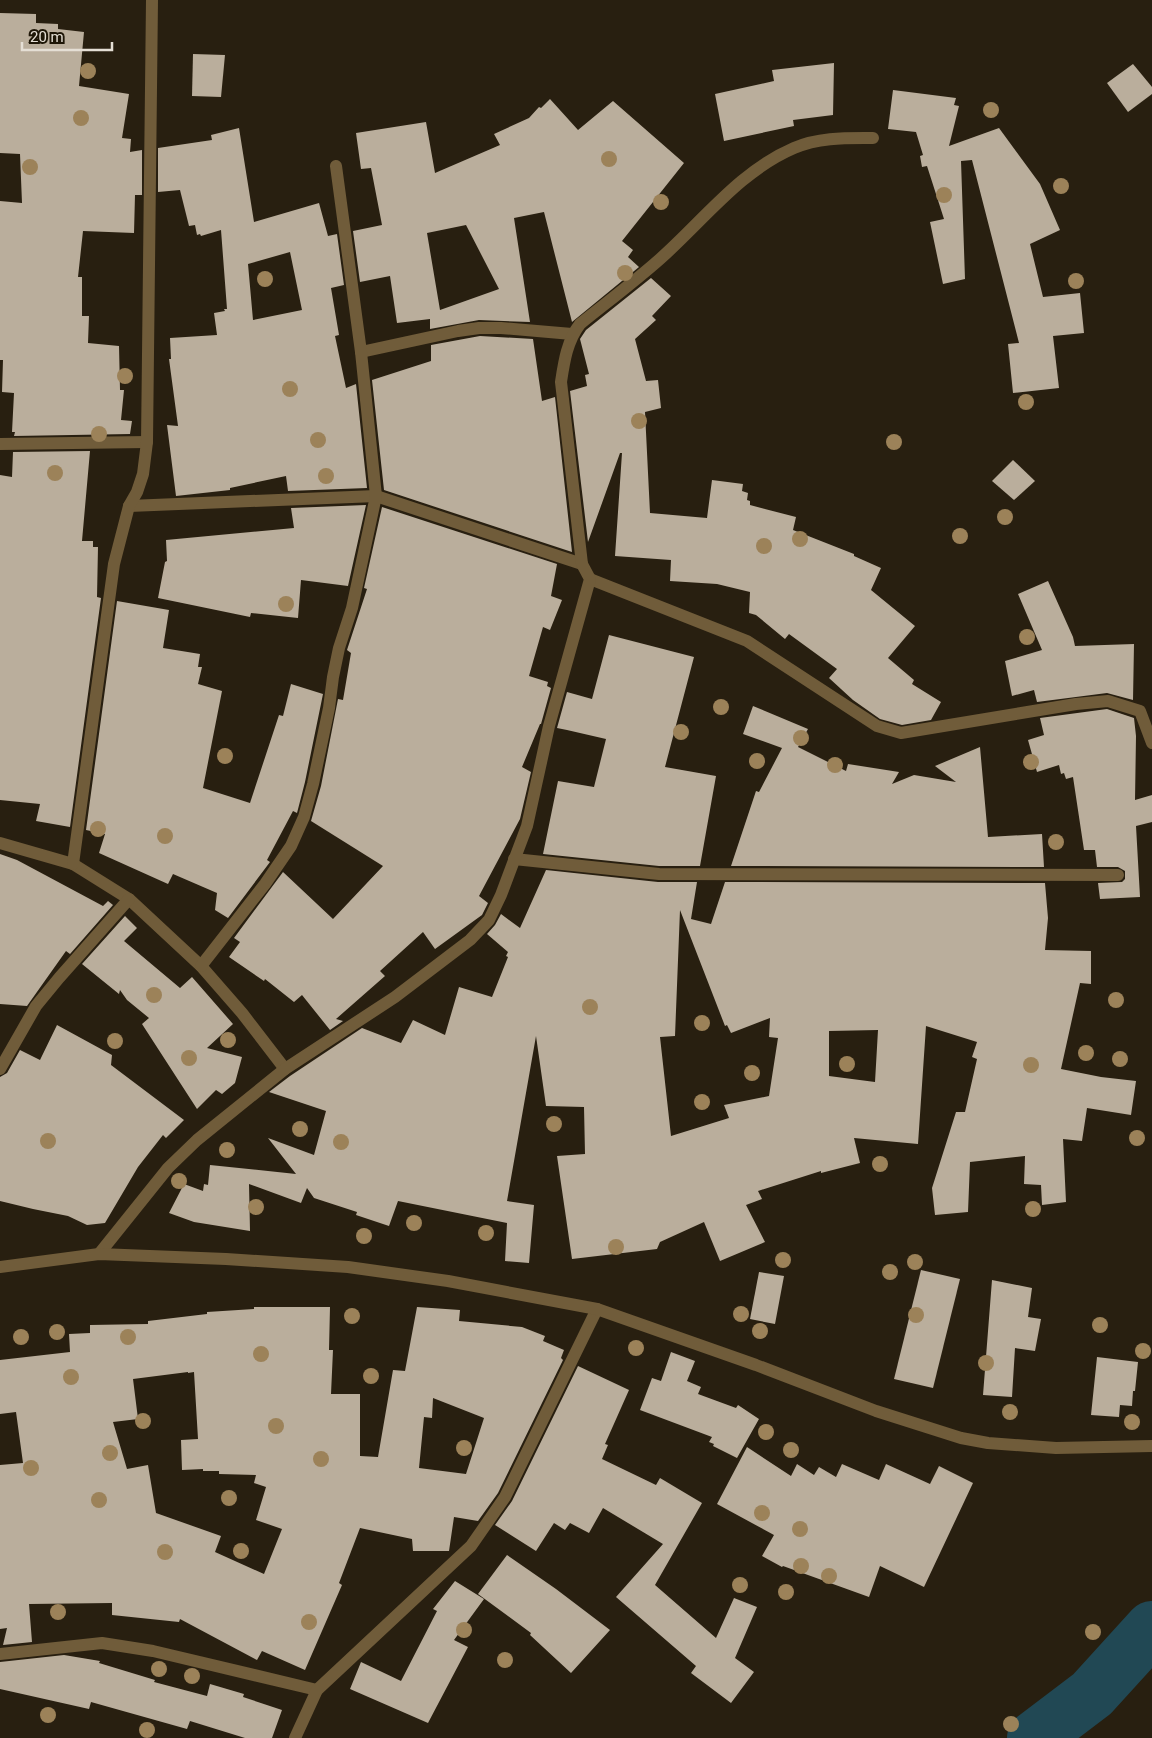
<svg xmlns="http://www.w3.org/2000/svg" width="1152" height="1738" font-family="Roboto,sans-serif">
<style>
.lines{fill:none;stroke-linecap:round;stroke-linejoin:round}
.river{stroke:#214854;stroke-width:54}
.building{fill:#baae9c;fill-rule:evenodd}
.minor{stroke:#705c3a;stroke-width:12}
.tertiary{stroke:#705c3a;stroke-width:12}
.tree{fill:#9c8259}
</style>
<rect width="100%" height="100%" fill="#281f10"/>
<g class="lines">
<path class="river" d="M 1034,1738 L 1092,1694 L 1152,1628"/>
</g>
<g class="building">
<path d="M 0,13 L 36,14 L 36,23 L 58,24 L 58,29 L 84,32 L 79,86 L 129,94 L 122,138 L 131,139 L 130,152 L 142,150 L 142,195 L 135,195 L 134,233 L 83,231 L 78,277 L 82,277 L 82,316 L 89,316 L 88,343 L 119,346 L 120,390 L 124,390 L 121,420 L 132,421 L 130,434 L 14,436 L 15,432 L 12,432 L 14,393 L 2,392 L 3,360 L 0,360 L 0,201 L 22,203 L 20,154 L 0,153 Z"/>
<path d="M 193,54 L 225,55 L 221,97 L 192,96 Z"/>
<path d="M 834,63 L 833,115 L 793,120 L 794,126 L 724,141 L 715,94 L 774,81 L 772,70 Z"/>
<path d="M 1133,64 L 1152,87 L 1152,94 L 1128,112 L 1107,83 Z"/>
<path d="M 893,90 L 956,98 L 954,105 L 959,106 L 949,146 L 999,128 L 1040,184 L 1060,230 L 1030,244 L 1043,297 L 1080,293 L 1084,333 L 1053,336 L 1059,388 L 1013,393 L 1008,344 L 1019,343 L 972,160 L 961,161 L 965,279 L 943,284 L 930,222 L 944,219 L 927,166 L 922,167 L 920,156 L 923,155 L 916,132 L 888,129 Z"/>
<path d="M 550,99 L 578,130 L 613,101 L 684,163 L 622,241 L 633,250 L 628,257 L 639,267 L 572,322 L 544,212 L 514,218 L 530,322 L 479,320 L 430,329 L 430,319 L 397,323 L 390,276 L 360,282 L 353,231 L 382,225 L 371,168 L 361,169 L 356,133 L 426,122 L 435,173 L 500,145 L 494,134 L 529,118 L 539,107 L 541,108 ZM 466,225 L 499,289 L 440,310 L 427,233 Z"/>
<path d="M 239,128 L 254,222 L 319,203 L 328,236 L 337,234 L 344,285 L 331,288 L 339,335 L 335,336 L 346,388 L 356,384 L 367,488 L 288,491 L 286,476 L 230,488 L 230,490 L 176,496 L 167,425 L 178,426 L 169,359 L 171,359 L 170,338 L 217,335 L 214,313 L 225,311 L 224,309 L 227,309 L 221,230 L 201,236 L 200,234 L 197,235 L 195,225 L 189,226 L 180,190 L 158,192 L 158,148 L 212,140 L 211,135 ZM 290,252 L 302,310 L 253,320 L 248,264 Z"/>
<path d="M 651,278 L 671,296 L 652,316 L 656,320 L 635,339 L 646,381 L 658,380 L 661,408 L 645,412 L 650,513 L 707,518 L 712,480 L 743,484 L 742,491 L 748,493 L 747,500 L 750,501 L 750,505 L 796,517 L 793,530 L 854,554 L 854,556 L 881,568 L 871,590 L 915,626 L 888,658 L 914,680 L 912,684 L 941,702 L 931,720 L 902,725 L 880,719 L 853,700 L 829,678 L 837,669 L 789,634 L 785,639 L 756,615 L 749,613 L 750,592 L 717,584 L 670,581 L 671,560 L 615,556 L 622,453 L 620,453 L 588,542 L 570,391 L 587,386 L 585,375 L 589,374 L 580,339 L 586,330 Z"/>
<path d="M 480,336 L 533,339 L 542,401 L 555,397 L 572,552 L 384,490 L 372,380 L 431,361 L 431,345 Z"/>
<path d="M 90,451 L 82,541 L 93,541 L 93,547 L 98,547 L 97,597 L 101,598 L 70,827 L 36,821 L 40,804 L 0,800 L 0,475 L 12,477 L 13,452 Z"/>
<path d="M 1013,460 L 1035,481 L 1014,500 L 992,481 Z"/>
<path d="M 366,505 L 348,586 L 301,580 L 298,618 L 251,613 L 250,617 L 158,598 L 165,562 L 167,561 L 166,540 L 294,528 L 291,508 Z"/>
<path d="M 382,507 L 557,564 L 551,596 L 562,600 L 550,630 L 543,627 L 529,676 L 548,682 L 547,686 L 551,688 L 541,724 L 540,724 L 522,767 L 531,772 L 520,819 L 479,896 L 488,903 L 482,915 L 435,949 L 423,932 L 380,971 L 385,976 L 336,1019 L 343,1021 L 330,1030 L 302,995 L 294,1002 L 265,979 L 264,981 L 229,957 L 240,942 L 234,938 L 283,872 L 333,919 L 383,866 L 311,821 L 321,786 L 338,699 L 343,700 L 351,653 L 347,650 L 367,589 L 364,588 Z"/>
<path d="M 1048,581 L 1073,637 L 1075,646 L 1134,644 L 1133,700 L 1107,693 L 1037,702 L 1034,690 L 1012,696 L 1005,661 L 1042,650 L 1018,594 Z"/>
<path d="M 117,601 L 169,610 L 163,648 L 200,654 L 198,667 L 202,667 L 198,684 L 222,691 L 203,788 L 250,803 L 279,715 L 283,716 L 291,684 L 323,694 L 305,782 L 297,813 L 293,811 L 267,860 L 270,862 L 228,918 L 215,910 L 217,893 L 173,874 L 168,884 L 99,853 L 105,834 L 86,830 Z"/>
<path d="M 609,635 L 694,657 L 665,767 L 716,776 L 700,866 L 659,866 L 543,854 L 558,781 L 594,787 L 606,739 L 567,730 L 568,729 L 567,730 L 557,728 L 567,692 L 592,699 Z"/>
<path d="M 753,706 L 808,729 L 798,747 L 846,771 L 848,764 L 899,772 L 892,784 L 914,775 L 956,782 L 935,766 L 980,747 L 988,837 L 1042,834 L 1044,867 L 731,866 L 756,791 L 759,792 L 782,748 L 743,734 Z"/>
<path d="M 1107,709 L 1134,718 L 1136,736 L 1135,800 L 1152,795 L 1152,822 L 1136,826 L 1140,897 L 1100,899 L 1098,883 L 1122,882 L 1125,879 L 1125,871 L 1118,867 L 1097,867 L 1095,850 L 1084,850 L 1073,777 L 1066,779 L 1064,773 L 1061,774 L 1059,765 L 1037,772 L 1028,740 L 1044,735 L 1040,718 Z"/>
<path d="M 0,854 L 17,860 L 103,906 L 108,901 L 113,905 L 70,954 L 66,951 L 27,1006 L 0,1004 Z"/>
<path d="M 546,870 L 658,882 L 697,882 L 691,919 L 711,924 L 725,882 L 1045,883 L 1048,918 L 1045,950 L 1091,951 L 1091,984 L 1080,983 L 1061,1069 L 1101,1077 L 1136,1081 L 1131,1115 L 1087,1108 L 1082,1141 L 1063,1139 L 1066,1202 L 1042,1205 L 1041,1185 L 1024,1184 L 1025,1156 L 970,1162 L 968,1212 L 935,1215 L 932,1188 L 956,1112 L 965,1112 L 977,1059 L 972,1057 L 977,1042 L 926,1026 L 918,1144 L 854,1138 L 860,1163 L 821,1173 L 821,1171 L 758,1191 L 762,1199 L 746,1205 L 765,1242 L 720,1261 L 704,1222 L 660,1242 L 657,1249 L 572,1259 L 557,1156 L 585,1154 L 584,1107 L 546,1106 L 536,1036 L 507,1201 L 534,1205 L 529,1263 L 505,1261 L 507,1223 L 398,1201 L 389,1226 L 356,1215 L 357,1212 L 314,1198 L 307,1188 L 301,1203 L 249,1184 L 250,1231 L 194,1222 L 169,1213 L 184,1184 L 203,1191 L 204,1184 L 208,1185 L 210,1165 L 296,1174 L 268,1138 L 314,1155 L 326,1111 L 269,1092 L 290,1076 L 362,1028 L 401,1043 L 413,1020 L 445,1035 L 459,987 L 492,997 L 508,957 L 506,956 L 508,952 L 487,934 L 495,925 L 501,914 L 520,928 ZM 680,910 L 725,1026 L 727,1025 L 731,1033 L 770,1018 L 769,1037 L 778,1038 L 769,1096 L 724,1105 L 729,1118 L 671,1136 L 660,1037 L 675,1036 ZM 878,1030 L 875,1082 L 829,1076 L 829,1031 Z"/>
<path d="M 125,916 L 137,928 L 124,941 L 180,988 L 192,977 L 233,1024 L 207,1048 L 242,1057 L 235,1083 L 222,1094 L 216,1090 L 197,1109 L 142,1024 L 149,1018 L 127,1000 L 120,990 L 119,994 L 82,964 Z"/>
<path d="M 57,1025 L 112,1055 L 111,1065 L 184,1120 L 166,1138 L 163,1135 L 138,1167 L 105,1223 L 87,1225 L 68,1216 L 33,1209 L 0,1201 L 0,1077 L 7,1073 L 20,1050 L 40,1060 Z"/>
<path d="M 921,1270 L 960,1279 L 933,1388 L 894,1379 Z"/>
<path d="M 759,1272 L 784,1276 L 775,1324 L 750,1319 Z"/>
<path d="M 992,1280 L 1032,1288 L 1028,1317 L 1041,1319 L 1035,1351 L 1015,1348 L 1012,1397 L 983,1395 Z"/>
<path d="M 254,1307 L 330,1307 L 329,1350 L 333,1350 L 331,1394 L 360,1394 L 360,1456 L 378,1457 L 393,1370 L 405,1371 L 417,1307 L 460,1310 L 459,1321 L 522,1327 L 545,1336 L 543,1341 L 564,1350 L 561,1358 L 563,1360 L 498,1493 L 478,1521 L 454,1517 L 449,1551 L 413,1551 L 412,1539 L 360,1528 L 339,1583 L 342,1585 L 305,1670 L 262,1651 L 257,1660 L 180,1619 L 179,1622 L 112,1615 L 112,1603 L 29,1604 L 32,1642 L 3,1645 L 7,1628 L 0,1629 L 0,1465 L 23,1463 L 16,1412 L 0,1414 L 0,1360 L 70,1352 L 69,1334 L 90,1333 L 90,1325 L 148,1324 L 148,1321 L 207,1314 L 207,1312 L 254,1309 ZM 188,1372 L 188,1373 L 194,1372 L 198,1439 L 181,1440 L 182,1470 L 203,1469 L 203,1471 L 219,1471 L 219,1474 L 256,1475 L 254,1483 L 266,1487 L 256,1520 L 282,1529 L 264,1574 L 215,1552 L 221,1536 L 156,1513 L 148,1465 L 127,1469 L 113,1422 L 138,1419 L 133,1379 ZM 433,1398 L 484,1418 L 466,1474 L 419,1468 L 424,1417 L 432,1418 Z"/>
<path d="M 671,1352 L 695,1361 L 687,1381 L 701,1387 L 698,1394 L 736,1408 L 738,1405 L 759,1419 L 737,1458 L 713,1446 L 714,1444 L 709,1442 L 712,1437 L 640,1410 L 652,1378 L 661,1381 Z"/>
<path d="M 1097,1357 L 1138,1362 L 1135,1391 L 1133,1391 L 1132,1406 L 1120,1405 L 1119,1417 L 1091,1415 Z"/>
<path d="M 578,1366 L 629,1390 L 605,1444 L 608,1445 L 602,1459 L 656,1485 L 660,1478 L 702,1503 L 655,1585 L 716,1638 L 734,1598 L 757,1607 L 735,1658 L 754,1672 L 731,1703 L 691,1673 L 696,1666 L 616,1597 L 663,1544 L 603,1508 L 589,1533 L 570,1523 L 565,1530 L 554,1523 L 536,1551 L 495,1525 L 512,1501 Z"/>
<path d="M 747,1447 L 791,1476 L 797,1464 L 814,1475 L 819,1467 L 836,1477 L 842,1464 L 879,1480 L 886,1464 L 930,1484 L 939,1466 L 973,1483 L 924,1587 L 880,1566 L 869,1597 L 783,1566 L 782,1567 L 762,1556 L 774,1535 L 717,1504 Z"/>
<path d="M 507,1555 L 556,1589 L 610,1630 L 571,1673 L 530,1635 L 531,1633 L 478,1594 Z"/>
<path d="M 455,1581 L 484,1599 L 454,1640 L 468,1647 L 428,1723 L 350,1689 L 361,1662 L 401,1681 L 437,1611 L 433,1609 Z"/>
<path d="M 64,1655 L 100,1661 L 99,1663 L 155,1680 L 154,1682 L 207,1696 L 210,1684 L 244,1694 L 243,1697 L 282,1710 L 272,1738 L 245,1738 L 190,1721 L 187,1729 L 91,1702 L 89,1709 L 0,1689 L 0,1662 Z"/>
</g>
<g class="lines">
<g class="minor">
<path d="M 361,352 L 458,331 L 479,328 L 501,328 L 572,334"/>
<path d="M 0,444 L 147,442"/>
<path d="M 129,506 L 376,496 L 582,564"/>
<path d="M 590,579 L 747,641 L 877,726 L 901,733 L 1076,704 L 1108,701 L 1140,711 L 1152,743"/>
<path d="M 0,843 L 73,864 L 129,899 L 201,966 L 242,1013 L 285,1069"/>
<path d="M 514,859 L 659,874 L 1118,875"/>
<path d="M 73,864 L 114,564 L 129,506 L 137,492 L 143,474 L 147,442 L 152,0"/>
<path d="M 201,966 L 265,884 L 291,846 L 304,817 L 313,784 L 329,708 L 333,677 L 339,648 L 352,608 L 376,496 L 361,352 L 336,166"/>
<path d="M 0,1069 L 36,1006 L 59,978 L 129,899"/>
<path d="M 99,1254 L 168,1168 L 197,1140 L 285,1069 L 395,997 L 470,940 L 489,920 L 501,895 L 527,826 L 549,726 L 590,579 L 582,564 L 561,382 C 564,362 567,341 580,324 C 606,303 634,282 660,259 C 703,221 740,171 794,148 C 819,137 847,138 873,138"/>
<path d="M 0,1654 L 102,1643 L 153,1651 L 317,1690"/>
<path d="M 295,1738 L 317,1690 L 471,1546 L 505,1497 L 597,1309"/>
</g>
<path class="tertiary" d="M 0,1267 L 99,1254 L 226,1259 L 348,1267 L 448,1281 L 597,1309 L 756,1365 L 876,1411 L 961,1438 L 988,1443 L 1056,1448 L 1152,1446"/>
</g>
<g class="tree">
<circle cx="88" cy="71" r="8"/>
<circle cx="991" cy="110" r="8"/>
<circle cx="81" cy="118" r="8"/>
<circle cx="609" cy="159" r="8"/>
<circle cx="30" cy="167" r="8"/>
<circle cx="1061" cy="186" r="8"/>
<circle cx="944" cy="195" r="8"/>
<circle cx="661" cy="202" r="8"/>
<circle cx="625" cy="273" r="8"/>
<circle cx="265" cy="279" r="8"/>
<circle cx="1076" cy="281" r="8"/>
<circle cx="125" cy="376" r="8"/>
<circle cx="290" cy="389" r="8"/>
<circle cx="1026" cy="402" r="8"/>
<circle cx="639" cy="421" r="8"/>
<circle cx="99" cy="434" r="8"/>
<circle cx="318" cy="440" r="8"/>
<circle cx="894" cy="442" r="8"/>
<circle cx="55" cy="473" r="8"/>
<circle cx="326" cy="476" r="8"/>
<circle cx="1005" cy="517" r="8"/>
<circle cx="960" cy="536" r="8"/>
<circle cx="800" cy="539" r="8"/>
<circle cx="764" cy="546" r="8"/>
<circle cx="286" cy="604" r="8"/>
<circle cx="1027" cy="637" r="8"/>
<circle cx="721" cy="707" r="8"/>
<circle cx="681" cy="732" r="8"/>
<circle cx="801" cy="738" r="8"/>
<circle cx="225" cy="756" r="8"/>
<circle cx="757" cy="761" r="8"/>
<circle cx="1031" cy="762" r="8"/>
<circle cx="835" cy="765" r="8"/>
<circle cx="98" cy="829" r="8"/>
<circle cx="165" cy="836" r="8"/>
<circle cx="1056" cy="842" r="8"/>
<circle cx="154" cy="995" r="8"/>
<circle cx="1116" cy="1000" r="8"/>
<circle cx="590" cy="1007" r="8"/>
<circle cx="702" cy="1023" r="8"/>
<circle cx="228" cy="1040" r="8"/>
<circle cx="115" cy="1041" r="8"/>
<circle cx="1086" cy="1053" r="8"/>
<circle cx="189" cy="1058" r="8"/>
<circle cx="1120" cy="1059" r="8"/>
<circle cx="847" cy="1064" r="8"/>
<circle cx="1031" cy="1065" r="8"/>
<circle cx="752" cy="1073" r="8"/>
<circle cx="702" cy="1102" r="8"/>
<circle cx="554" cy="1124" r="8"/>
<circle cx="300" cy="1129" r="8"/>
<circle cx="1137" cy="1138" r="8"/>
<circle cx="48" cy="1141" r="8"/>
<circle cx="341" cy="1142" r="8"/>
<circle cx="227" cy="1150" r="8"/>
<circle cx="880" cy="1164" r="8"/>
<circle cx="179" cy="1181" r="8"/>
<circle cx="256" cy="1207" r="8"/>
<circle cx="1033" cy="1209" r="8"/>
<circle cx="414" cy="1223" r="8"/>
<circle cx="486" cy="1233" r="8"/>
<circle cx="364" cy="1236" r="8"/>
<circle cx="616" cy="1247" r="8"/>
<circle cx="783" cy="1260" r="8"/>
<circle cx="915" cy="1262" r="8"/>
<circle cx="890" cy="1272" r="8"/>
<circle cx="741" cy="1314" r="8"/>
<circle cx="916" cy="1315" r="8"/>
<circle cx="352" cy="1316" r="8"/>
<circle cx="1100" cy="1325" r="8"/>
<circle cx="760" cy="1331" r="8"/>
<circle cx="57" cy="1332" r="8"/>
<circle cx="21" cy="1337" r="8"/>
<circle cx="128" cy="1337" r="8"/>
<circle cx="636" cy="1348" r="8"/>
<circle cx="1143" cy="1351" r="8"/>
<circle cx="261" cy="1354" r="8"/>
<circle cx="986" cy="1363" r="8"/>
<circle cx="371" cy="1376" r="8"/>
<circle cx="71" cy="1377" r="8"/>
<circle cx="1010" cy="1412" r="8"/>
<circle cx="143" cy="1421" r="8"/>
<circle cx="1132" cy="1422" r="8"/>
<circle cx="276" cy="1426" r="8"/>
<circle cx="766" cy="1432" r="8"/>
<circle cx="464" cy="1448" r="8"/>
<circle cx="791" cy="1450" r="8"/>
<circle cx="110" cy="1453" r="8"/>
<circle cx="321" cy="1459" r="8"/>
<circle cx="31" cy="1468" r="8"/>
<circle cx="229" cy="1498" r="8"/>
<circle cx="99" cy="1500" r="8"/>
<circle cx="762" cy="1513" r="8"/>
<circle cx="800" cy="1529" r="8"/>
<circle cx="241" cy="1551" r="8"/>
<circle cx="165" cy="1552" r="8"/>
<circle cx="801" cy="1566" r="8"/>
<circle cx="829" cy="1576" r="8"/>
<circle cx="740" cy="1585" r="8"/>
<circle cx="786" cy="1592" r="8"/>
<circle cx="58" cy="1612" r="8"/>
<circle cx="309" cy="1622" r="8"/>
<circle cx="464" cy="1630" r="8"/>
<circle cx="1093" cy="1632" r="8"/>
<circle cx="505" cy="1660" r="8"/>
<circle cx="159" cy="1669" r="8"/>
<circle cx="192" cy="1676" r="8"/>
<circle cx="48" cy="1715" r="8"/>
<circle cx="1011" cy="1724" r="8"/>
<circle cx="147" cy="1730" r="8"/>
</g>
<path d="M22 42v8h90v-8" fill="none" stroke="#e5dfd5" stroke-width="2.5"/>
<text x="30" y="42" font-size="15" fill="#e5dfd5" stroke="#1e1607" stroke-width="4" paint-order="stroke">20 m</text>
</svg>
